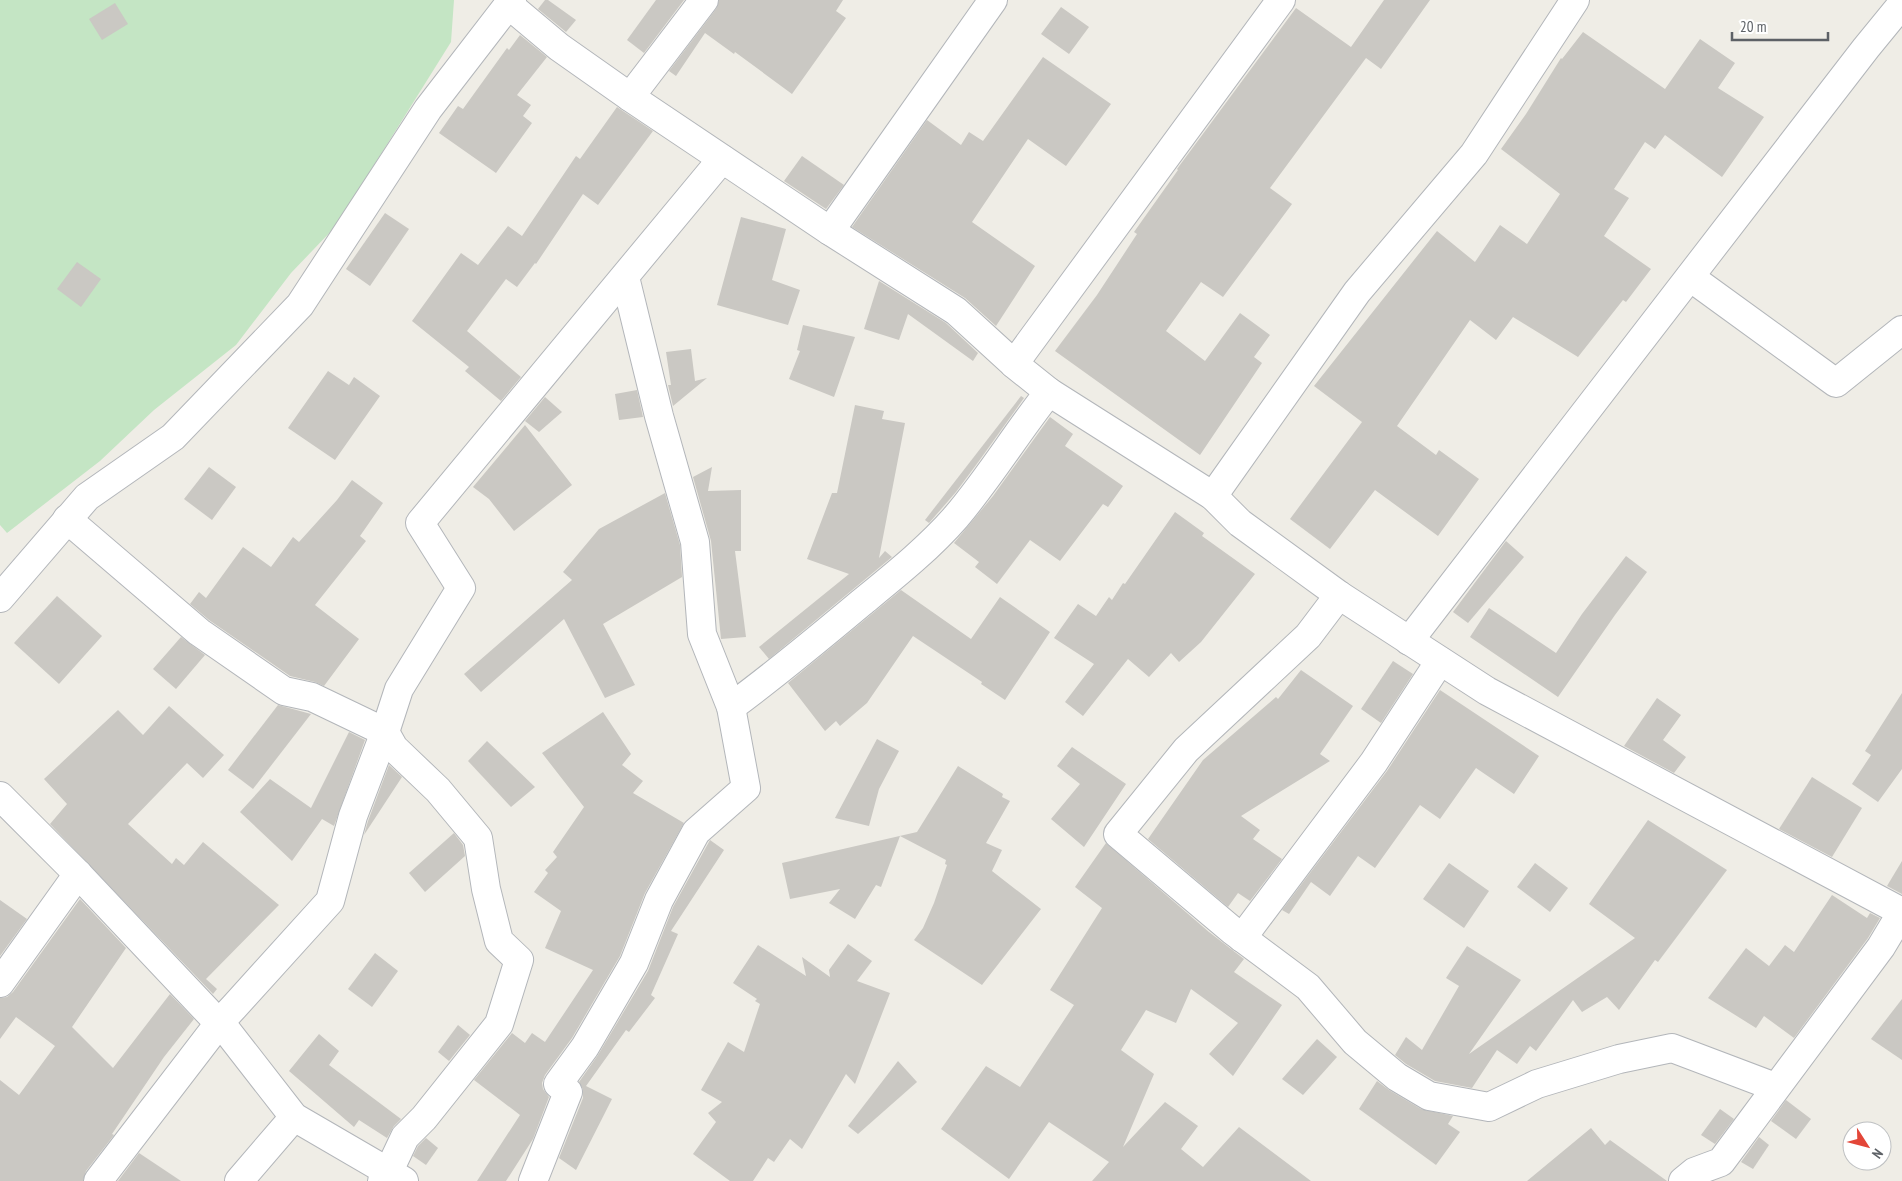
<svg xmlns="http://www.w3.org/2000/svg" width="1902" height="1181" font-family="'PT Sans Narrow',sans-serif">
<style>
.green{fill:#c4e5c4}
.building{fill:#cac8c3}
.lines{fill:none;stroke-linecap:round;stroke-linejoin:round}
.minor-casing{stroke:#b3b6ba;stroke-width:30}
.minor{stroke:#fff;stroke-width:28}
</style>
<rect width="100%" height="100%" fill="#efede6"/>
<path class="green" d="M 0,0 L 454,0 L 451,42 L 336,226 L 291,273 L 236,345 L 154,410 L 100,461 L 7,533 L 0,525 Z"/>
<g class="building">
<path d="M 545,0 L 548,0 L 576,20 L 566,32 L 538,9 Z"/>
<path d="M 656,0 L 684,0 L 644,53 L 627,40 Z"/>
<path d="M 719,0 L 843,0 L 836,11 L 846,18 L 792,94 L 735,52 L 734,54 L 705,33 L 676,76 L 669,71 L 716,9 Z"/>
<path d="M 1384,0 L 1430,0 L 1381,69 L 1366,58 L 1270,188 L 1292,204 L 1223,297 L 1201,282 L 1166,331 L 1205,361 L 1240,313 L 1270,335 L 1254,357 L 1262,363 L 1200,455 L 1055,351 L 1097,295 L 1137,234 L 1134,232 L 1178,170 L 1177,169 L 1296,8 L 1351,47 Z"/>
<path d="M 115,3 L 128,24 L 102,40 L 89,19 Z"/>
<path d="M 1061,7 L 1089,27 L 1069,54 L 1041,34 Z"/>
<path d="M 1583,32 L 1665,89 L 1700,39 L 1735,63 L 1718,88 L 1764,117 L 1722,177 L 1665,135 L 1655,149 L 1645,142 L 1614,189 L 1629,198 L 1604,236 L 1651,269 L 1626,302 L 1623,300 L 1578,357 L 1513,317 L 1496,340 L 1470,320 L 1397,426 L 1436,455 L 1439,450 L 1479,479 L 1438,536 L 1375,490 L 1330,549 L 1290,519 L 1362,422 L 1314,386 L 1437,231 L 1475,262 L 1500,225 L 1527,244 L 1560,194 L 1501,149 L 1526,114 L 1561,58 L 1562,59 Z"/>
<path d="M 520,35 L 547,57 L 517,95 L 531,105 L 523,116 L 532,123 L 496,173 L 439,133 L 458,106 L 463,109 L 507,48 L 509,50 Z"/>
<path d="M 1043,57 L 1111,104 L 1066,166 L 1028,139 L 972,222 L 1035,266 L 996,326 L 965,298 L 852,227 L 927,120 L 961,145 L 969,132 L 983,141 Z"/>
<path d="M 617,107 L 653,131 L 598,205 L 583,194 L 536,264 L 535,263 L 517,287 L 506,279 L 467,331 L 521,377 L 501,401 L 465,371 L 469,367 L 412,321 L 461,253 L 478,265 L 508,226 L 522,236 L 576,156 L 580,159 Z"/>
<path d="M 802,156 L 844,185 L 826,209 L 784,181 Z"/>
<path d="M 385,213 L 409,229 L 370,286 L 346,269 Z"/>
<path d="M 741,217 L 786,229 L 772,280 L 800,290 L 788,325 L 717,305 Z"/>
<path d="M 77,262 L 101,279 L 81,307 L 57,289 Z"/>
<path d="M 879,281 L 946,323 L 978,353 L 973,361 L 908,314 L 899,340 L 864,329 Z"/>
<path d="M 803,325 L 855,337 L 834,397 L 789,379 L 800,351 L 797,350 Z"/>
<path d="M 691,349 L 695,381 L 707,378 L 673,406 L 668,385 L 671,385 L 666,352 Z"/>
<path d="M 328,371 L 349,385 L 354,377 L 380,396 L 335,460 L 288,428 Z"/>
<path d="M 637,390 L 643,417 L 619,420 L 615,394 Z"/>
<path d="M 1021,396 L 1024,398 L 979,461 L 956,492 L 929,523 L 925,520 Z"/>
<path d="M 545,397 L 562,412 L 539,432 L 525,421 Z"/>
<path d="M 855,405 L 884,411 L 882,419 L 905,423 L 879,558 L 885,551 L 892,557 L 769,659 L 759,647 L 849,574 L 807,559 L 832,493 L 837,493 Z"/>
<path d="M 1050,417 L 1073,434 L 1065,446 L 1123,486 L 1108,507 L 1103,504 L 1060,561 L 1030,540 L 997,584 L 975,567 L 979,562 L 954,543 L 993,496 Z"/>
<path d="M 525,425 L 572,485 L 514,531 L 489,499 L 473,487 Z"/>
<path d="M 209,467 L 236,487 L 212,520 L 184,499 Z"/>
<path d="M 712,467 L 708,491 L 741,490 L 741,551 L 735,551 L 746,637 L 721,639 L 711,541 L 693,477 Z"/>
<path d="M 352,480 L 383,503 L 360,536 L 366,541 L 315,605 L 359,639 L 324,686 L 315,682 L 290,676 L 209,620 L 190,604 L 199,592 L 206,598 L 243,547 L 271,567 L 293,537 L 299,542 L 337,500 Z"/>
<path d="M 665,493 L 680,545 L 682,577 L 603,624 L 635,685 L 605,698 L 564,619 L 481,692 L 464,674 L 572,580 L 563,572 L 599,529 Z"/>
<path d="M 1175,512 L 1204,533 L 1202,536 L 1255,574 L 1201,642 L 1179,662 L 1171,653 L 1149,677 L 1128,659 L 1083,716 L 1065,702 L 1094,664 L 1054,638 L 1078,604 L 1096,616 L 1109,597 L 1112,600 L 1123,583 L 1125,584 Z"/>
<path d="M 1506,541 L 1524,557 L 1468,623 L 1453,612 Z"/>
<path d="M 1626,556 L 1647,572 L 1615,615 L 1558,697 L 1470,637 L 1489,608 L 1556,653 L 1582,614 Z"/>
<path d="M 901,590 L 971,639 L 1000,597 L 1050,632 L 1005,700 L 981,684 L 982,682 L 913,636 L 867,703 L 840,726 L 836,721 L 825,731 L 788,683 Z"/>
<path d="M 57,596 L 102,636 L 59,684 L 14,643 Z"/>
<path d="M 181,637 L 205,655 L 176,689 L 153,669 Z"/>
<path d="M 1393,661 L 1413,674 L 1381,723 L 1361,709 Z"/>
<path d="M 1301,670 L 1353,706 L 1320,754 L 1330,761 L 1241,816 L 1260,830 L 1253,839 L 1282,859 L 1250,901 L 1238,893 L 1228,907 L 1148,839 L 1203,760 L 1276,697 L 1278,699 Z"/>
<path d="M 1440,690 L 1539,756 L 1514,794 L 1476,768 L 1440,819 L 1420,805 L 1375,868 L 1358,856 L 1330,896 L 1311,882 L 1289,914 L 1282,910 L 1387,771 Z"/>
<path d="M 1902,693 L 1902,769 L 1878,802 L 1852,784 L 1871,755 L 1865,751 Z"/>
<path d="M 1657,698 L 1681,715 L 1663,740 L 1686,757 L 1674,773 L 1624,746 Z"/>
<path d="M 278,705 L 311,714 L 253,789 L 228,770 Z"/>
<path d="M 169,706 L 224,755 L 203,778 L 187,763 L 128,824 L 172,864 L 176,858 L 184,865 L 203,842 L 279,905 L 206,979 L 217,989 L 213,994 L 50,824 L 67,804 L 44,779 L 118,710 L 143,735 Z"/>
<path d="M 603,712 L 631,754 L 622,765 L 643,781 L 633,793 L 684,823 L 645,893 L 620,956 L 572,1038 L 545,1075 L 542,1083 L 543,1089 L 549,1097 L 533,1139 L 506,1181 L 477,1181 L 520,1115 L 474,1080 L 512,1033 L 525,1043 L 532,1033 L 545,1042 L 593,970 L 545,948 L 561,911 L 534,892 L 548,873 L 545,870 L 557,857 L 553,852 L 584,807 L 542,753 Z"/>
<path d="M 349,732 L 365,740 L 334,826 L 322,819 L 292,861 L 240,812 L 270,779 L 311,808 Z"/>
<path d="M 877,739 L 899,751 L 879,789 L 869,826 L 835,818 Z"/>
<path d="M 487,741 L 535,787 L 511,807 L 468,761 Z"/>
<path d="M 1072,747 L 1126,784 L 1084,847 L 1051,819 L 1080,784 L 1057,766 Z"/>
<path d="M 389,765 L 402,777 L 364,835 L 368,821 Z"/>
<path d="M 958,766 L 1003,794 L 1002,797 L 1010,801 L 986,843 L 1002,850 L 992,871 L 1041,909 L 982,985 L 914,940 L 923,928 L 934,903 L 947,865 L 945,864 L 946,860 L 900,836 L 881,887 L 876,885 L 855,919 L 829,903 L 840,889 L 790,899 L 782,863 L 917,832 Z"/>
<path d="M 1812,777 L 1862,808 L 1832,857 L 1779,829 Z"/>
<path d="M 1648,820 L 1727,870 L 1658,962 L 1655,960 L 1619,1010 L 1607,997 L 1582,1012 L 1573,1000 L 1536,1051 L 1530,1046 L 1517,1064 L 1497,1050 L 1472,1088 L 1435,1081 L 1406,1064 L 1395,1055 L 1406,1037 L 1422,1050 L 1459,986 L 1446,978 L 1467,946 L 1521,980 L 1469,1054 L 1635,938 L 1589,904 Z"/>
<path d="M 454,833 L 463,845 L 465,856 L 425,892 L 409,873 Z"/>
<path d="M 710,840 L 724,850 L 671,931 L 678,934 L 651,995 L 655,998 L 629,1032 L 626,1030 L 586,1086 L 612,1099 L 576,1170 L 559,1158 L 583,1098 L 583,1089 L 579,1082 L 598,1055 L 648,971 L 673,907 Z"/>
<path d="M 1106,843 L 1209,932 L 1244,959 L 1234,972 L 1282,1005 L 1233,1076 L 1209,1054 L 1238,1023 L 1191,989 L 1176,1023 L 1146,1010 L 1121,1050 L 1154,1074 L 1123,1147 L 1165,1102 L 1198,1126 L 1181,1149 L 1203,1167 L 1239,1127 L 1311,1181 L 1092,1181 L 1109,1162 L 1049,1122 L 1009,1179 L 941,1129 L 986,1066 L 1020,1087 L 1074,1005 L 1050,990 L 1102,908 L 1075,887 Z"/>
<path d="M 1902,861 L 1902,894 L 1887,886 Z"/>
<path d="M 1449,863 L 1489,891 L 1464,928 L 1423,899 Z"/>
<path d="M 1535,863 L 1568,888 L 1550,912 L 1517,887 Z"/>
<path d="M 1832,895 L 1867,918 L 1870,913 L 1880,918 L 1868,938 L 1794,1038 L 1764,1016 L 1756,1028 L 1708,998 L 1746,948 L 1769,966 L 1785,945 L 1794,952 Z"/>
<path d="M 80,899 L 126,948 L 72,1027 L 113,1068 L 170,994 L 194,1019 L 164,1057 L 112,1134 L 114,1135 L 86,1171 L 83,1181 L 0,1181 L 0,1080 L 19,1095 L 55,1046 L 16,1017 L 0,1039 L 0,998 L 7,997 L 13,992 Z"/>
<path d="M 0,900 L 27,919 L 0,956 Z"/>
<path d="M 848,944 L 872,961 L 857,981 L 890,993 L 855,1084 L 846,1074 L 802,1149 L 790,1139 L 774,1162 L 768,1158 L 753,1181 L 730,1181 L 693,1154 L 716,1122 L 708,1113 L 722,1102 L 701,1090 L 728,1042 L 744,1052 L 760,1004 L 755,1001 L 757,999 L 733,983 L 758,945 L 806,976 L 802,957 L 830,977 L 829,970 Z"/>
<path d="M 375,953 L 398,971 L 372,1007 L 348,989 Z"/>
<path d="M 1902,999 L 1902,1060 L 1871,1039 Z"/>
<path d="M 458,1025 L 470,1035 L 449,1061 L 438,1052 Z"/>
<path d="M 319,1034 L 339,1051 L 329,1065 L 401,1119 L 394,1126 L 387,1138 L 359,1120 L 354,1127 L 289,1071 Z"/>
<path d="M 1317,1039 L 1337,1057 L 1303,1095 L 1282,1079 Z"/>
<path d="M 898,1061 L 917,1082 L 858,1134 L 848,1126 Z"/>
<path d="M 1377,1081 L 1389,1090 L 1421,1109 L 1453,1116 L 1448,1124 L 1460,1132 L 1436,1165 L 1359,1109 Z"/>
<path d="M 1786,1100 L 1811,1119 L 1796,1139 L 1771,1121 Z"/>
<path d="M 1720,1109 L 1734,1119 L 1715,1144 L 1701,1135 Z"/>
<path d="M 1591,1128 L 1605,1145 L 1610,1140 L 1667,1181 L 1527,1181 Z"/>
<path d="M 1759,1137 L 1769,1145 L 1753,1169 L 1741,1162 Z"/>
<path d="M 426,1138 L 438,1148 L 426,1165 L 413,1156 L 418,1146 Z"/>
<path d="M 139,1153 L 181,1181 L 118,1181 Z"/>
</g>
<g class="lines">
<g class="minor-casing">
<g id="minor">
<path d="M 509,5 L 559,47 L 630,97 L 830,231 L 956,311 L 1014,364 L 1049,392 L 1213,496 L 1240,523 L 1339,595 L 1487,691 L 1902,912"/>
<path d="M 630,97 L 704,0"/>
<path d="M 830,231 L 993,0"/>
<path d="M 1690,277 L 1836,383 L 1902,330"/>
<path d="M 1014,364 L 1281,0"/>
<path d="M 1213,496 L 1357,292 L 1474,154 L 1575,0"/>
<path d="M 67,519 L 199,632 L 284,691 L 312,697 L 385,732 L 394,748 L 438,790 L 478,838 L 486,889 L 499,941 L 519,960 L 499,1024 L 424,1118 L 405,1137 L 388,1173 L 382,1181"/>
<path d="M 1339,595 L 1308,636 L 1186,750 L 1118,834 L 1233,931 L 1308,987 L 1355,1042 L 1397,1077 L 1429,1096 L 1489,1107 L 1537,1084 L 1619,1059 L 1672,1048 L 1775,1087"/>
<path d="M 0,598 L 87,497 L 173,437 L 300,305 L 428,109 L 512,0"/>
<path d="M 1409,641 L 1866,48 L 1902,4"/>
<path d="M 731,707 C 776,674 818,639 861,603 C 894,576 928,549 956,517 C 990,477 1017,432 1049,392"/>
<path d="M 0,796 L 78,874 L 213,1017 L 220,1022 L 294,1117 L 404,1181"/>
<path d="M 1242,938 L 1374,762 L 1440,661"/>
<path d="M 0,983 L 78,874"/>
<path d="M 98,1181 L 220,1022 L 234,1007 L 330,901 L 353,816 L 385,732 L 399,689 L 461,588 L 420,523 L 722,159"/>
<path d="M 239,1181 L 294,1117"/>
<path d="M 533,1181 L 568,1092 L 558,1084 L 585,1047 L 634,963 L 659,900 L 696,832 L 746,788 L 731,707 L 702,634 L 695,542 L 659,416 L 625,277"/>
<path d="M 1683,1181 L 1694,1172 L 1721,1162 L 1881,947 L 1902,912"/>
</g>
</g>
<use href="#minor" class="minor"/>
</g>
<g transform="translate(1867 1146) rotate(126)"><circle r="24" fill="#ffffff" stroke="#bec0c2"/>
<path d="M0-4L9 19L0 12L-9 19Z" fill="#e34638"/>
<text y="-8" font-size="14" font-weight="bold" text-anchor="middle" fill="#5d6166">N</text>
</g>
<path d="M1732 32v8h96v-8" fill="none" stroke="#5d6166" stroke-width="2.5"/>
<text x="1740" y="32" font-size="15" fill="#5d6166" stroke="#ffffff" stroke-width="4" paint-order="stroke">20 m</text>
</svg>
